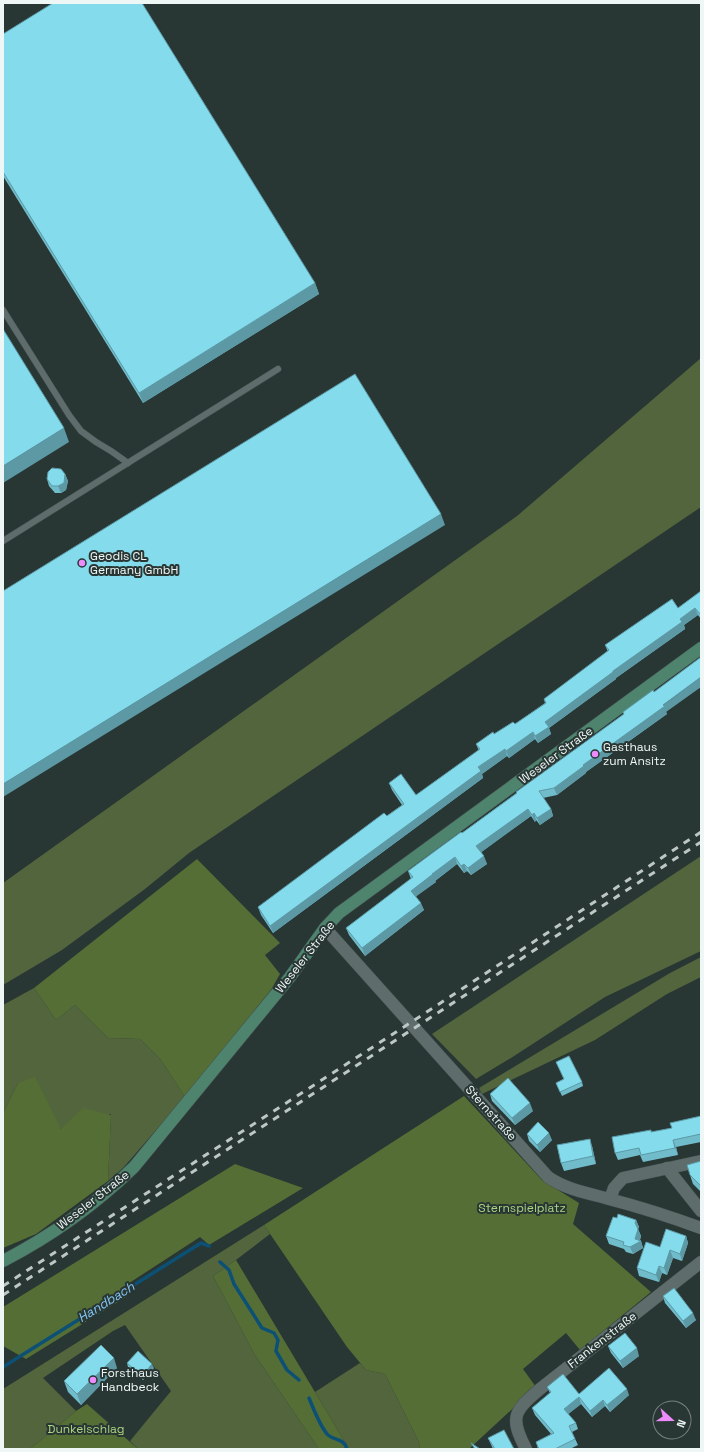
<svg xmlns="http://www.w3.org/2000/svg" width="704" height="1452" font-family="'Space Grotesk',sans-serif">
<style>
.green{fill:#52653d}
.forest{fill:#556e36}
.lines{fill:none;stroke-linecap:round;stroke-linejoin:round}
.stream{stroke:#0c5175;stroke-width:3.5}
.service-casing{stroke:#455250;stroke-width:7}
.minor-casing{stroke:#455250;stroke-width:13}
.secondary-casing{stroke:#455250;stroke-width:13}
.service{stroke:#5e6d6b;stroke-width:6}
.minor{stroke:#5e6d6b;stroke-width:12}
.secondary{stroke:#4e846e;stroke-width:12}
.rail{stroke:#bdc7c6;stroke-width:3;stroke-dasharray:7 7;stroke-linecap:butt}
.wall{fill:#71bccb}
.shaded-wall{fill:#5c99a5}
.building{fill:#83dbec;stroke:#5c99a5}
.poi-dot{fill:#ec8cfb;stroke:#283634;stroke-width:1.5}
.labels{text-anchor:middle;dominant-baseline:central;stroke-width:4;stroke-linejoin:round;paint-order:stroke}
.poi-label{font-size:12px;fill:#eef7f6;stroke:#283634;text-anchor:start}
.street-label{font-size:12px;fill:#eef7f6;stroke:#283634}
.park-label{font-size:12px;fill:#add480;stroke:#283634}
.water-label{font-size:13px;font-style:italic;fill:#85c8f6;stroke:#283634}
</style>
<rect width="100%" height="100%" fill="#283634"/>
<g class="green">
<path d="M 701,358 L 701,507 L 189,853 L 145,889 L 62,950 L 3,985 L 3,883 L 517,516 Z"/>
<path d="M 701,856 L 701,951 L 605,997 L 511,1058 L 476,1079 L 432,1034 Z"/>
<path d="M 701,957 L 701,977 L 667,994 L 595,1040 L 482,1094 L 479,1088 L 670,973 Z"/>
<path d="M 34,988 L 56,1020 L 75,1005 L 108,1038 L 140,1039 L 161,1060 L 185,1097 L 123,1168 L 108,1181 L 111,1114 L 61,1129 L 18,1083 L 3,1113 L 3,1005 Z"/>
<path d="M 264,1225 L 270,1234 L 236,1260 L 213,1276 L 255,1355 L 319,1449 L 138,1449 L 130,1441 L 171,1391 L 125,1325 L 113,1331 L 43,1378 L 76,1411 L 30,1449 L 3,1449 L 3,1389 Z"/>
<path d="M 360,1363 L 366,1370 L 385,1374 L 419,1442 L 420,1449 L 349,1449 L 315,1392 Z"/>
</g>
<g class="forest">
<path d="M 197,859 L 280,943 L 265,955 L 280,974 L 271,990 L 185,1097 L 161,1060 L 140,1039 L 108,1038 L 75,1005 L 56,1020 L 34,988 Z"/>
<path d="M 35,1077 L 61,1129 L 83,1108 L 111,1115 L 108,1181 L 36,1234 L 3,1248 L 3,1113 L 18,1083 Z"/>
<path d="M 464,1096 L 542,1180 L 579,1203 L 573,1224 L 651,1292 L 580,1350 L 566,1333 L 523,1369 L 536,1387 L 469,1449 L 420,1449 L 419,1442 L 385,1374 L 366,1370 L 347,1347 L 264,1225 Z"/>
<path d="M 235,1164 L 303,1188 L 209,1245 L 200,1237 L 120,1289 L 126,1297 L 26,1359 L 3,1346 L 3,1307 Z"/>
<path d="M 236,1260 L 349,1449 L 319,1449 L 255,1355 L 213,1276 Z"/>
<path d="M 87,1404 L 138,1449 L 30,1449 L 76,1411 Z"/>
</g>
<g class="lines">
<g class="stream">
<path d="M 220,1262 L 229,1270 L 234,1284 L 262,1328 L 274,1333 L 278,1340 L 276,1351 L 287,1370 L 299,1380"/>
<path d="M 3,1367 L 201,1243 L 209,1246"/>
<path d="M 309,1398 C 313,1408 321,1428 328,1435 C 335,1441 344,1438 347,1449"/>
</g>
<g class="service-casing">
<g id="service">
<path d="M 3,310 L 69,415 L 81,431 L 96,442 L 111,451 L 128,463"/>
<path d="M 3,541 L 278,369"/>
</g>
</g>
<g class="minor-casing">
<g id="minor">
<path d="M 325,928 L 548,1177 C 567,1190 588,1193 609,1199 C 640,1207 671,1217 701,1228"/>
<path d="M 667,1168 L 701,1211"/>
<path d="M 610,1199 L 614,1188 L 623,1178 L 701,1161"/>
<path d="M 526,1449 C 509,1417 514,1411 540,1389 L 701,1262"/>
</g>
</g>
<g class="secondary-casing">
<path id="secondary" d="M 3,1261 C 51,1236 96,1204 134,1167 L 290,977 L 325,928 L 339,913 L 701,648"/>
</g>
<use href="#service" class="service"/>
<use href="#minor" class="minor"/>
<use href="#secondary" class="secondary"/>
<g class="rail">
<path d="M 3,1286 L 410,1023 L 701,832"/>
<path d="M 3,1295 L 701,842"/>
</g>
</g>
<g class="wall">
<path d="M 3,34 L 315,283 L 319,294 L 143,403 L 3,176 Z"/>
<path d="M 65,474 L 68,481 L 66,490 L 61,493 L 55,493 L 49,486 L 47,479 Z"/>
<path d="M 701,591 L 701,619 L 698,615 L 684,625 L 685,629 L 616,678 L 616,679 L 549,728 L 551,734 L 538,743 L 535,739 L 509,758 L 507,756 L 482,774 L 483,778 L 273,933 L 261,915 L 258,907 L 402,805 L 392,790 L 389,783 L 416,795 L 479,751 L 476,744 L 515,724 L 545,703 L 544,699 L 608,652 L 605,645 L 678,608 Z"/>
<path d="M 623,712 L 666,712 L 667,714 L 586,772 L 586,773 L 557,795 L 543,798 L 551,809 L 553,816 L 540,825 L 536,820 L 535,822 L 531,816 L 481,852 L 487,864 L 471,875 L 467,871 L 464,873 L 457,864 L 435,881 L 436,882 L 416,896 L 424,910 L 365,956 L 349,935 L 346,928 L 411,879 L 408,871 L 462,833 L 624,714 Z"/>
<path d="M 556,1062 L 582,1082 L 583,1086 L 562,1096 L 556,1083 L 564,1079 Z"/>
<path d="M 490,1094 L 533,1111 L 515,1125 L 492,1101 Z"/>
<path d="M 701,1116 L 701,1142 L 676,1147 L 678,1155 L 643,1162 L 640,1155 L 618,1160 L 615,1153 L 652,1132 L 672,1128 Z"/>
<path d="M 527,1134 L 552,1140 L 540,1152 L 529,1141 Z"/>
<path d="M 592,1146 L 596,1164 L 564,1171 L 561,1163 Z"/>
<path d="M 701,1161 L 701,1192 L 693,1184 L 690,1175 Z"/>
<path d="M 617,1218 L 636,1220 L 639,1227 L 638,1229 L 641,1236 L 640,1240 L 641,1241 L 643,1248 L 633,1254 L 626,1252 L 624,1249 L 609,1244 L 606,1236 Z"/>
<path d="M 686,1236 L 688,1243 L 682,1261 L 673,1258 L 667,1275 L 662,1273 L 659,1282 L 639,1276 L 637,1268 L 660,1247 Z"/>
<path d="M 663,1296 L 696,1320 L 686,1328 L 665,1303 Z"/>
<path d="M 608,1346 L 639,1356 L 623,1368 L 611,1353 Z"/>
<path d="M 127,1363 L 154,1368 L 143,1380 L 128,1367 Z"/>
<path d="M 117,1368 L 81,1405 L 68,1392 L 64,1381 Z"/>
<path d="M 547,1387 L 579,1394 L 629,1395 L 610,1412 L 605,1406 L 592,1417 L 581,1404 L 568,1414 L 576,1423 L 578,1429 L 572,1432 L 578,1445 L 570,1449 L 538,1449 L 536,1442 L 551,1434 L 535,1415 L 532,1408 L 550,1393 Z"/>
<path d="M 488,1438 L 514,1449 L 493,1449 Z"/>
</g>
<g class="shaded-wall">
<path d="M 315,283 L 319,294 L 143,403 L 139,393 Z"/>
<path d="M 64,428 L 69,442 L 3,483 L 3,466 Z"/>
<path d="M 65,474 L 68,481 L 66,490 L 61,493 L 58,486 Z"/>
<path d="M 441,514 L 445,525 L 3,797 L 3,784 Z"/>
<path d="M 695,608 L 698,615 L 684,625 L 685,629 L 616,678 L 616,679 L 549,728 L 551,734 L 538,743 L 535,736 L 545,722 Z"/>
<path d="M 701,677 L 701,687 L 666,712 L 667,714 L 586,772 L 586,773 L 557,795 L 554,788 L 583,765 Z"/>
<path d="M 533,732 L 535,739 L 509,758 L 506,751 Z"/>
<path d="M 505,749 L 507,756 L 482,774 L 483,778 L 273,933 L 270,926 L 478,767 Z"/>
<path d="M 528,809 L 531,816 L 479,854 L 476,846 Z"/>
<path d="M 551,809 L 553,816 L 540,825 L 537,818 Z"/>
<path d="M 534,813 L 536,820 L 535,822 L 532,815 Z"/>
<path d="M 484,856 L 487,864 L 471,875 L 468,868 Z"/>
<path d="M 455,857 L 457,864 L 435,881 L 436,882 L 414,898 L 411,891 L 432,874 Z"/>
<path d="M 464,864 L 467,871 L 464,873 L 461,866 Z"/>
<path d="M 421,903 L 424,910 L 365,956 L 362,948 Z"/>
<path d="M 530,1103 L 533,1111 L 515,1125 L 512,1118 Z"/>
<path d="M 549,1133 L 552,1140 L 540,1152 L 537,1145 Z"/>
<path d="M 590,1139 L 592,1146 L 596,1164 L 593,1156 Z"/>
<path d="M 673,1140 L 676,1147 L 678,1155 L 675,1148 Z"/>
<path d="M 636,1220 L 639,1227 L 637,1230 L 635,1223 Z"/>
<path d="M 638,1229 L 641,1236 L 639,1242 L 641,1241 L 643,1248 L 633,1254 L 630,1247 L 635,1239 Z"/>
<path d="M 686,1236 L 688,1243 L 682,1261 L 680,1254 Z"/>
<path d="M 670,1250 L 673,1258 L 667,1275 L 664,1268 Z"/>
<path d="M 659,1266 L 662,1273 L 659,1282 L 656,1275 Z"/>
<path d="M 693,1313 L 696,1320 L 686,1328 L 683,1321 Z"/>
<path d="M 637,1348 L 639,1356 L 623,1368 L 620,1361 Z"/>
<path d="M 114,1358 L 117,1368 L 81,1405 L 77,1394 Z"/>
<path d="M 152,1364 L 154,1368 L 143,1380 L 142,1376 Z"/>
<path d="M 627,1389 L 629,1395 L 610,1412 L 607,1405 Z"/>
<path d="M 579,1397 L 581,1404 L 566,1416 L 564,1409 Z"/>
<path d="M 603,1400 L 605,1406 L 592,1417 L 590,1411 Z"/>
</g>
<g class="building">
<path d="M 53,3 L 142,3 L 315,283 L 139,393 L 3,172 L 3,34 Z"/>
<path d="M 3,329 L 64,428 L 3,466 Z"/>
<path d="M 355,374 L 441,514 L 3,784 L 3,591 Z"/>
<path d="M 52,468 L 61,469 L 65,474 L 64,483 L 58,486 L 52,486 L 47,479 L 48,472 Z"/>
<path d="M 701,591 L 701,613 L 700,614 L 695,608 L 680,619 L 682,622 L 613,671 L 613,672 L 545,722 L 549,727 L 535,736 L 533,732 L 506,751 L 505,749 L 478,767 L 481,771 L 270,926 L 258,907 L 384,813 L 387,816 L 404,804 L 389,783 L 401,774 L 416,795 L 480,749 L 476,744 L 493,732 L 494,734 L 513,722 L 515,724 L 546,703 L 544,699 L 609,650 L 605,645 L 672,599 L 678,608 Z"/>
<path d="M 701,657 L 701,677 L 663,705 L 665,706 L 583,765 L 584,766 L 554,788 L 539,791 L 551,809 L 537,818 L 534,813 L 532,815 L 528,809 L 476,846 L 484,856 L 468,868 L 464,864 L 461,866 L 455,857 L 432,874 L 433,874 L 411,891 L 421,903 L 362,948 L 346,928 L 413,877 L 408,871 L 435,851 L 461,832 L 462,833 L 517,793 L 516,792 L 624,714 L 623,712 L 653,690 L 654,692 Z"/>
<path d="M 569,1056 L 582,1082 L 560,1092 L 556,1083 L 564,1079 L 556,1062 Z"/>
<path d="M 508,1078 L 530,1103 L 512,1118 L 490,1094 Z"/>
<path d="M 701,1116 L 701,1134 L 673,1140 L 675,1148 L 641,1155 L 639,1148 L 615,1153 L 612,1137 L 651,1130 L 651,1132 L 672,1128 L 670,1123 Z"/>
<path d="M 538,1122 L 549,1133 L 537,1145 L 527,1134 Z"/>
<path d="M 590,1139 L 593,1156 L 561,1163 L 557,1145 Z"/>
<path d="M 701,1161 L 701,1186 L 690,1175 L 687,1165 Z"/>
<path d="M 618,1214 L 636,1220 L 635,1223 L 638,1229 L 635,1239 L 641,1241 L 630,1247 L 623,1245 L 624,1242 L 606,1236 L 613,1217 L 617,1218 Z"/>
<path d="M 666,1229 L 686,1236 L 680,1254 L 670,1250 L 664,1268 L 659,1266 L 656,1275 L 637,1268 L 646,1242 L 660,1247 Z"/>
<path d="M 674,1288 L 693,1313 L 683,1321 L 663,1296 Z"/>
<path d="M 625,1333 L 637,1348 L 620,1361 L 608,1346 Z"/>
<path d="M 101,1345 L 114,1358 L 77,1394 L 64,1381 Z"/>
<path d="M 138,1351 L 152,1364 L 142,1376 L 127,1363 Z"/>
<path d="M 609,1368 L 627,1389 L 607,1405 L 603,1400 L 590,1411 L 579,1397 L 564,1409 L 576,1423 L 569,1426 L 575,1439 L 555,1449 L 539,1449 L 536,1442 L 554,1433 L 532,1408 L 551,1392 L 547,1387 L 563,1374 L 579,1394 Z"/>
<path d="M 504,1430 L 514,1449 L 495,1449 L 488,1438 Z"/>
<path d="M 471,1443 L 480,1449 L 475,1449 Z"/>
</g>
<g class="poi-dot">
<circle cx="82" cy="563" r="4"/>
<circle cx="595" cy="754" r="4"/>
<circle cx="93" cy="1380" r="4"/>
</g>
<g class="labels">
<g class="poi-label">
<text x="90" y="556">Geodis CL<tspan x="90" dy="14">Germany GmbH</tspan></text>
<text x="603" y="747">Gasthaus<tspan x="603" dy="14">zum Ansitz</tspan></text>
<text x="101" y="1373">Forsthaus<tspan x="101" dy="14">Handbeck</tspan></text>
</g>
<g class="street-label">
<text transform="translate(556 755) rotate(-36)">Weseler Straße</text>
<text transform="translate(305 957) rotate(-52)">Weseler Straße</text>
<text transform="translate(491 1113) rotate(48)">Sternstraße</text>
<text transform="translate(93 1200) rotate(-38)">Weseler Straße</text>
<text transform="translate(602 1340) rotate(-38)">Frankenstraße</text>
</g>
<g class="park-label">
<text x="522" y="1208">Sternspielplatz</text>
<text x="86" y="1429">Dunkelschlag</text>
</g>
<g class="water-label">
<text transform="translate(106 1302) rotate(-32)">Handbach</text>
</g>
</g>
<rect width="704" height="1452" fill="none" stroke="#eef7f6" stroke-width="8"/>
<g transform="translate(672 1420) rotate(111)"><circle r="19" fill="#283634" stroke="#778382"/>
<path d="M0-3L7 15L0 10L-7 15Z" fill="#ec8cfb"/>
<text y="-6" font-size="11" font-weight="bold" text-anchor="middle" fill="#eef7f6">N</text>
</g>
</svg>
